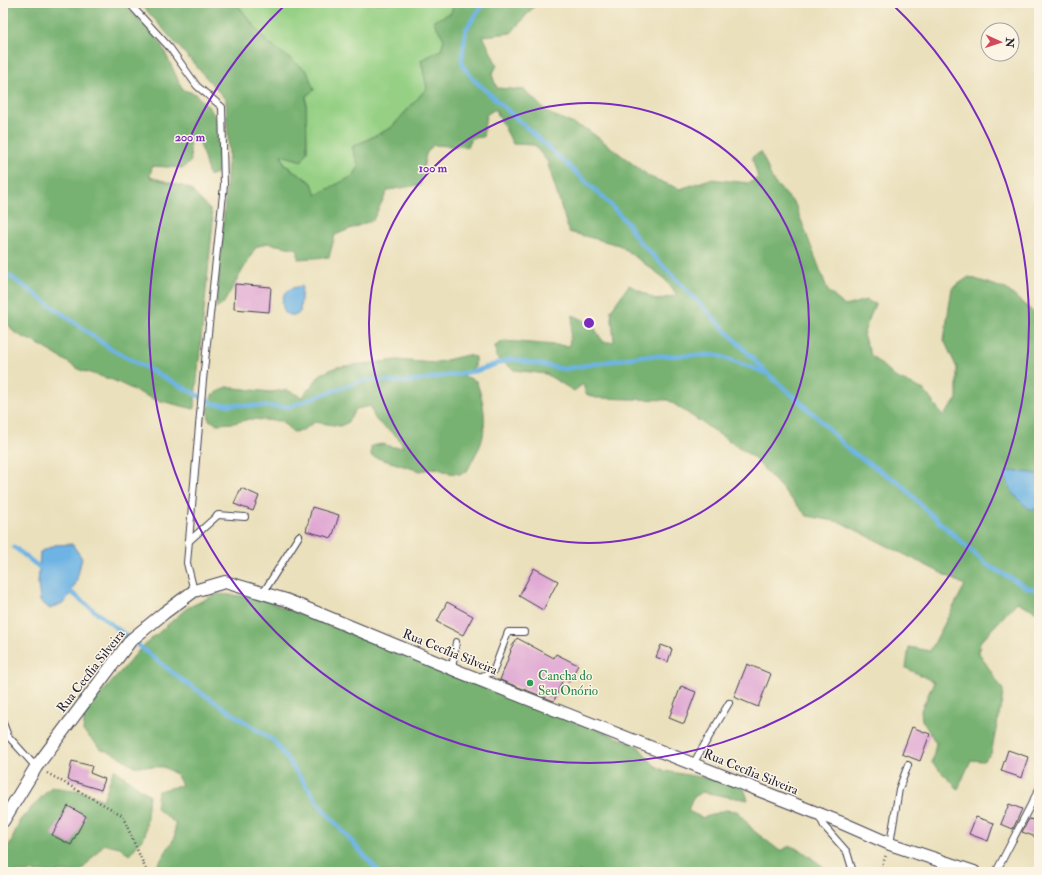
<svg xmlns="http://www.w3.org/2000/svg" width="1042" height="875" font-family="'IM FELL Double Pica',serif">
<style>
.green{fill:#95d084;stroke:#5c7960}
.forest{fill:#78b272;stroke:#4d6a56}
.water{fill:#6db4e4;stroke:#486b90}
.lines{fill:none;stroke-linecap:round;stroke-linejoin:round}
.stream{stroke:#6db4e4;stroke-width:4.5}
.building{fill:#e0a9d4}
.lane-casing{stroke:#403e4e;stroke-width:8}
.street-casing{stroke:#403e4e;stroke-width:14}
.path{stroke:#403e4e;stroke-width:2.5;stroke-dasharray:1 3;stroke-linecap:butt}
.lane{stroke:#fff;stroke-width:6}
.street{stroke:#fff;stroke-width:12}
.ring{fill:none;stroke:#7b2cbf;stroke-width:2}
.leisure-dot{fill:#2e9e5b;stroke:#fcf5e5;stroke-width:1.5}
.labels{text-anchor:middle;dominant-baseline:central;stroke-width:3;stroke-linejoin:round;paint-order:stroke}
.street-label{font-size:13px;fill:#22223b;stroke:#fcf5e5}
.leisure-label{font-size:13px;fill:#27864d;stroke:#fcf5e5;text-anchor:start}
.centre{fill:#7b2cbf;stroke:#fcf5e5;stroke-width:2}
.ring-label{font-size:12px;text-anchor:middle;font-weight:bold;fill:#7b2cbf;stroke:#fcf5e5;stroke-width:3;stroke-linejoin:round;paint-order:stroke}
</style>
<rect width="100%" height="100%" fill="#fcf5e5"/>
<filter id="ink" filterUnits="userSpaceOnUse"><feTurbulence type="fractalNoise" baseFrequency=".025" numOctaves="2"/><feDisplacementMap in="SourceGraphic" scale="8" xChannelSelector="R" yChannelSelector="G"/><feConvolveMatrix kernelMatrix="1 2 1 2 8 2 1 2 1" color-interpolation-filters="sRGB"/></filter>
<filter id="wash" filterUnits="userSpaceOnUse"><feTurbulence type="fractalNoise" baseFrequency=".012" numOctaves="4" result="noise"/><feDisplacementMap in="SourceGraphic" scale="16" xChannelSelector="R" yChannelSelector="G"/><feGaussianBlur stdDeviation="0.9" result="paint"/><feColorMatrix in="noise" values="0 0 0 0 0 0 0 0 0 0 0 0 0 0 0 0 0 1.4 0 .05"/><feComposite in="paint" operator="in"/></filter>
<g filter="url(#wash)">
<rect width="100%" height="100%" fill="#eae0bc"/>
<path class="green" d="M 236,3 L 454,3 L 441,50 L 421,60 L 427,88 L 391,128 L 352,147 L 359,167 L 353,176 L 315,196 L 312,183 L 285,165 L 281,155 L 307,151 L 306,96 L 307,72 L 267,42 Z"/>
<g class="forest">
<path d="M 3,3 L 123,3 L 159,40 L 183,90 L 194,93 L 210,108 L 217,122 L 219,172 L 209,176 L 198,136 L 189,139 L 191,161 L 183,168 L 152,166 L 150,177 L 189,188 L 211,211 L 213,222 L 194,409 L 153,399 L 113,380 L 80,370 L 42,346 L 15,333 L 3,318 Z"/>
<path d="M 140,3 L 236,3 L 267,42 L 307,71 L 314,90 L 306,96 L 307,151 L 302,161 L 281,155 L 285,165 L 312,183 L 316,195 L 353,176 L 359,167 L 352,147 L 391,128 L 427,88 L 421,60 L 441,50 L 444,39 L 433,21 L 451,13 L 454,3 L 537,3 L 511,33 L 483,36 L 497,65 L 492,75 L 497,88 L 525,90 L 548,113 L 588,130 L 650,177 L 680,189 L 710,179 L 749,183 L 758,178 L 752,157 L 761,152 L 773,181 L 795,204 L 828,291 L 845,306 L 866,300 L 875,304 L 863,335 L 871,355 L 895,377 L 924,390 L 943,416 L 957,399 L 957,368 L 944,340 L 952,288 L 969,277 L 1006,289 L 1039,317 L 1039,381 L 1034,408 L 1039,416 L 1039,613 L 1017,602 L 980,642 L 979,653 L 1003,690 L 1002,701 L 991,754 L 983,761 L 971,760 L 958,789 L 932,763 L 936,743 L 922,720 L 921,710 L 934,682 L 906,668 L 909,647 L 930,651 L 965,585 L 840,522 L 807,516 L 753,457 L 668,400 L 596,398 L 586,394 L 583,384 L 574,391 L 546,374 L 514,370 L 496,357 L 495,346 L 504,341 L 569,346 L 573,315 L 592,324 L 603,342 L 614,342 L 611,310 L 629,285 L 657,300 L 677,295 L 664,278 L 619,245 L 569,232 L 547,161 L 534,145 L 513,144 L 495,109 L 486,115 L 483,137 L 472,138 L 467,147 L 433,145 L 426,154 L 420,185 L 388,190 L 373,220 L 335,235 L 329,257 L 298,259 L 298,249 L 267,243 L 256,247 L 223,304 L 216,309 L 229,153 L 226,100 Z"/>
<path d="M 467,355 L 475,357 L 475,367 L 462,375 L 476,381 C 484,400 488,426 480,446 C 476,454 471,463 467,471 L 461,474 L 450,473 L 435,468 L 420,471 L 371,456 L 371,446 L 382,444 L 393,447 L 403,447 C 399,434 386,430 377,421 C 373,417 372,411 371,406 L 356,409 L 347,423 L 340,426 L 315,422 L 301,431 L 293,432 L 281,421 L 249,419 L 234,423 L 217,424 L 209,420 L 208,412 L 212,395 L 227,387 L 270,392 L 287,390 L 302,397 L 321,374 L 337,367 L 397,360 L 434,363 Z"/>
<path d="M 217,594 L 256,597 L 637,745 L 654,765 L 665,771 L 734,783 L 744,788 L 748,800 L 701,792 L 692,799 L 688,811 L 703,818 L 725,810 L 737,811 L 754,831 L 780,851 L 790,846 L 801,850 L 830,872 L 156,872 L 157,866 L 175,837 L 175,823 L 156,808 L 158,791 L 182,785 L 176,774 L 163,767 L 134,766 L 113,753 L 101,749 L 83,731 L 85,713 L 141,648 L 187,608 Z"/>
<path d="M 114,769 L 149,795 L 145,836 L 129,855 L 120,847 L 104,844 L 80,872 L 3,872 L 3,853 L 11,842 L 20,820 L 51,787 L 81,791 L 103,800 Z"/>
</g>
<g class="water">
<path d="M 302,286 L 300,312 L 297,315 L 290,315 L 285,313 C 278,297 285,288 302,286 Z"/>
<path d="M 1010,471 L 1033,473 L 1039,475 L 1039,510 L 1029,509 L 1018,499 L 1011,490 L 1004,474 Z"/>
<path d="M 72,544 L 82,558 L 76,583 L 65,602 L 50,609 L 40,601 L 38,584 L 40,552 L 55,545 Z"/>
</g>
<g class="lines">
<g class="stream">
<path d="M 484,3 L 466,29 L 462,58 L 463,66 L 473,79 L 604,198 L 628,224 L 637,239 L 768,374 L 816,416 L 850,451 L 901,484 L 924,508 L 986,564 L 1026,587 L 1039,590"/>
<path d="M 3,271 L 111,349 L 214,404 L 288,407 L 364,380 L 406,382 L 476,371 L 511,359 L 564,369 L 642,356 L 717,355 L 766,373"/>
<path d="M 14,547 L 44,571"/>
<path d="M 67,589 L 182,680 L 274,741 L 323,809 L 379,872"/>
</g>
</g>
<g id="blocks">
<g class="building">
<path d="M 235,284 L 271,287 L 269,312 L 234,309 Z"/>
<path d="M 241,488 L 259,496 L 253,511 L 234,504 Z"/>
<path d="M 312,507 L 339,515 L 332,538 L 306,531 Z"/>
<path d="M 534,568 L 558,581 L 543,610 L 519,596 Z"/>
<path d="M 447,602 L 473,616 L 463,635 L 437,622 Z"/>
<path d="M 517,638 L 554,658 L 556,654 L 578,665 L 569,682 L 563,679 L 554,701 L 500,680 L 511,651 L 510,650 Z"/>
<path d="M 661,645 L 672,649 L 668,662 L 656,657 Z"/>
<path d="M 747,664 L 771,674 L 758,707 L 734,697 Z"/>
<path d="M 681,686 L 696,692 L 684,724 L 669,718 Z"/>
<path d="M 912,727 L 930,734 L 920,761 L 902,754 Z"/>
<path d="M 1008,750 L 1028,757 L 1022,778 L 1001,771 Z"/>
<path d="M 72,761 L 92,766 L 90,773 L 105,779 L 101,790 L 68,780 Z"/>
<path d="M 1009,804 L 1022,809 L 1013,829 L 1001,824 Z"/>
<path d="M 68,806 L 86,816 L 71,845 L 52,835 Z"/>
<path d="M 976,817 L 994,823 L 988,841 L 969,834 Z"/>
<path d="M 1029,819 L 1039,821 L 1039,838 L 1022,832 Z"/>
</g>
</g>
</g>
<g filter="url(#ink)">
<use href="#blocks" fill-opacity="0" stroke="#403e4e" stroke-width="1"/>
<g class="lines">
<g class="lane-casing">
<g id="lane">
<path d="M 129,3 L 170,48 L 197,86 L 222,107 L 224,185 L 203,380 L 187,563 L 194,591"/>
<path d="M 188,542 L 218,515 L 245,517"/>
<path d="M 263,593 L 299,536"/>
<path d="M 452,669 L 456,642"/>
<path d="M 476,678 L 493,672 L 508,632 L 524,632"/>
<path d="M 3,723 L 8,736 L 36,767"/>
<path d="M 693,764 L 729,703"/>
<path d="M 818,814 L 824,826 L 847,852 L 853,872"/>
<path d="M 890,844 L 899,789 L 908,765"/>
<path d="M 996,872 L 1039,789"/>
</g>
</g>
<g class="street-casing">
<path id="street" d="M 3,821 L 36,767 L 131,640 L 164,613 L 194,591 L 225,582 L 286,600 L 460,672 L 842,823 L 890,844 L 974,872"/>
</g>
<g class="path">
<path d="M 47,773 L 122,815 L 147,872"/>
<path d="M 880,872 L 886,855"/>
</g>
<use href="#lane" class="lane"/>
<use href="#street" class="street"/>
</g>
</g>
<g class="ring">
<circle cx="589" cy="323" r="220"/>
<path d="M892 4A440 440 0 1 1 286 4"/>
</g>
<circle class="leisure-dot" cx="530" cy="683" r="4"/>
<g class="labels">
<g class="street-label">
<text transform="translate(450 652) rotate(22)">Rua Cecília Silveira</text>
<text transform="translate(91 671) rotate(-52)">Rua Cecília Silveira</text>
<text transform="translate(751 772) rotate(22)">Rua Cecília Silveira</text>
</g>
<g class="leisure-label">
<text x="538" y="676">Cancha do<tspan x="538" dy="15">Seu Onório</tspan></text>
</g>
</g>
<circle cx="589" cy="323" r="6" class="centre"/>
<g class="ring-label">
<text x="190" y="141">200 m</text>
<text x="433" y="172">100 m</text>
</g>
<rect width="1042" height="875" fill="none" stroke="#fcf5e5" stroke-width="16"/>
<g transform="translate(1000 42) rotate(93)"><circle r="19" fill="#fcf5e5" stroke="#a5a1a1"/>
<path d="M0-3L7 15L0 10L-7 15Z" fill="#d1495b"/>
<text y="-6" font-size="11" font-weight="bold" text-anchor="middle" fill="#22223b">N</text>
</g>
</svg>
